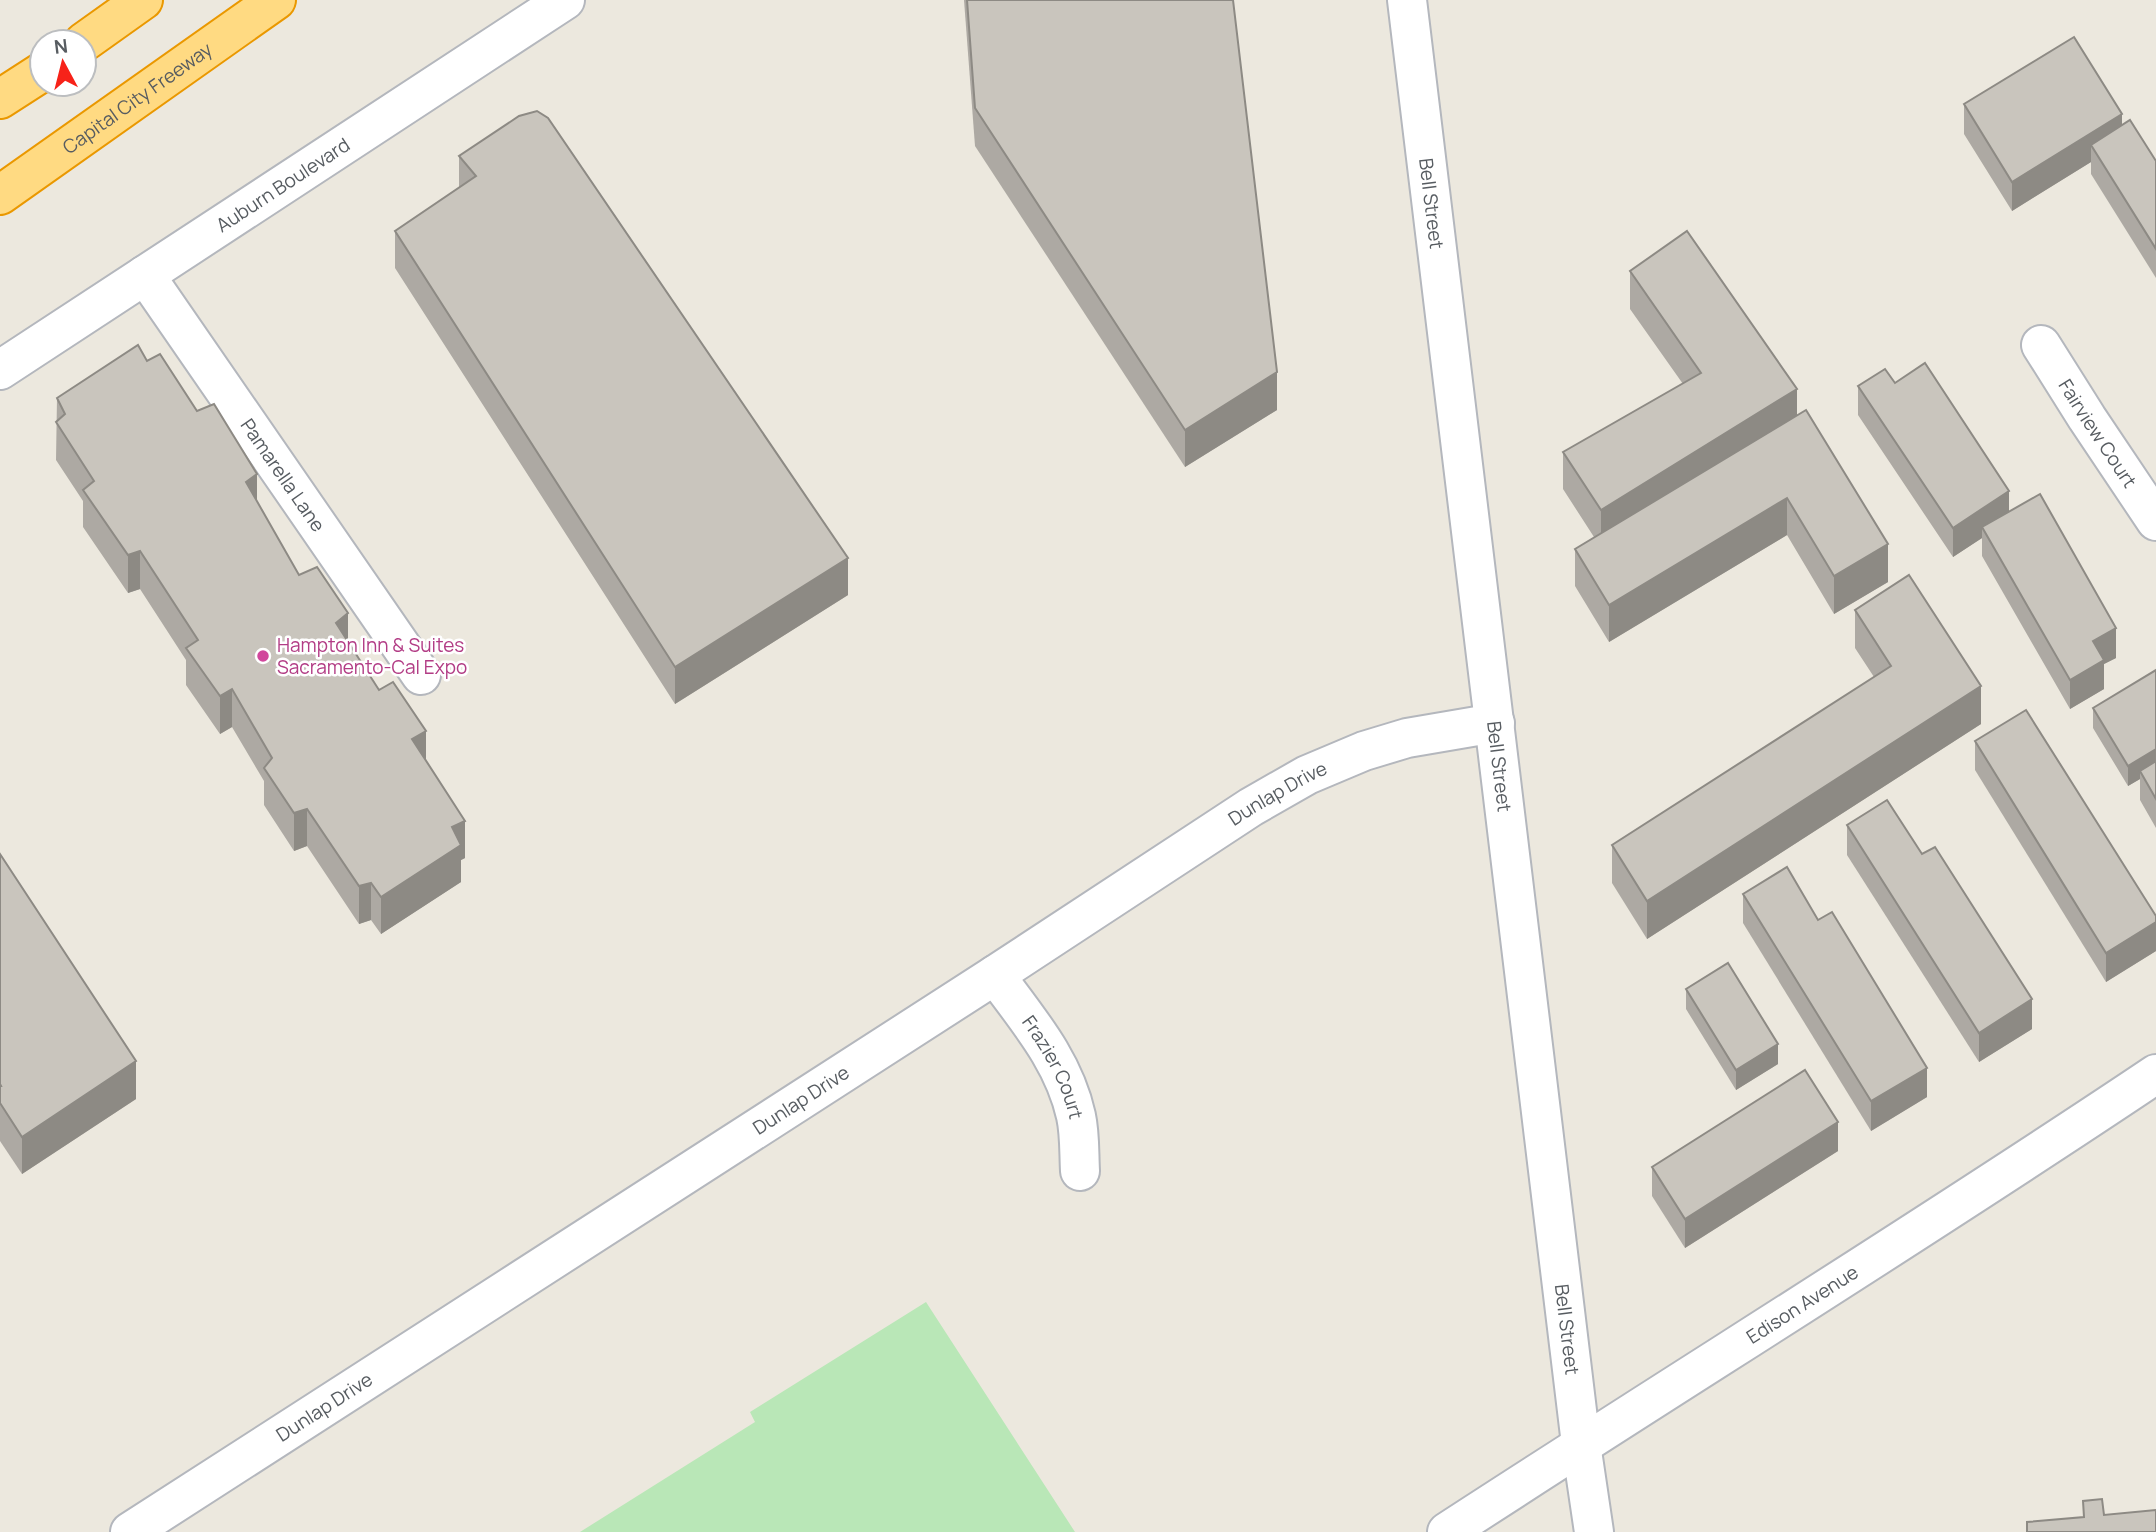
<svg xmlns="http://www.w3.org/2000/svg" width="2156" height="1532" font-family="Manrope,sans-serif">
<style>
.green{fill:#b9e7b7}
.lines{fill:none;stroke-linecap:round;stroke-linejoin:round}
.minor-casing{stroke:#b4b7bd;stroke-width:42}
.highway-casing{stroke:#ea9800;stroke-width:42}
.minor{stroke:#fff;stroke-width:38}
.highway{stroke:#ffda82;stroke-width:38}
.wall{fill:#ada9a3}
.shaded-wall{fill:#8d8a84}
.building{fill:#c9c5bd;stroke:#8d8a84;stroke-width:2}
.hotel-dot{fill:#d1479c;stroke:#fff;stroke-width:2.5}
.labels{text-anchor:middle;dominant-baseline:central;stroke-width:5;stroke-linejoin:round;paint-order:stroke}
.street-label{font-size:19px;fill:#575c61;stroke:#fff}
.hotel-label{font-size:19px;fill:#b23c85;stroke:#fff;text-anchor:start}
</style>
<rect width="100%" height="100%" fill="#ece8de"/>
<path class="green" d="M 926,1302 L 1075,1532 L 580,1532 L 755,1422 L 750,1412 Z"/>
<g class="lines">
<g class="minor-casing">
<g id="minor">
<path id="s1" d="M 1407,0 L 1581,1444 L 1594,1532"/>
<path id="s2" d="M 145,275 L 421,675"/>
<path id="s3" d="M 2041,345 L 2087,418 L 2156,521"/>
<path id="s4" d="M 0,370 L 565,0"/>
<path id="s5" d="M 995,975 C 1028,1020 1064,1061 1076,1116 C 1080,1134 1079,1153 1080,1171"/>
<path id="s6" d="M 130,1532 L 995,975 L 1251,807 L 1307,775 L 1364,751 L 1407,738 L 1495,723"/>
<path id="s7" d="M 1447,1532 C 1682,1379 1922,1231 2156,1074"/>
</g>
</g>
<g class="highway-casing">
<g id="highway">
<path d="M 84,42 L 143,0"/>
<path d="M 0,99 L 42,72"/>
<path id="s8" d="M 0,195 L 276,0"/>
</g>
</g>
<use href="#minor" class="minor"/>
<use href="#highway" class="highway"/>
</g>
<g class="wall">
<path d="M 964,0 L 1233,0 L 1277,410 L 1185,467 L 975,146 Z"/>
<path d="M 1964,104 L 2122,125 L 2156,161 L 2156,278 L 2091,174 L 2091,162 L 2012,211 L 1964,134 Z"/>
<path d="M 459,156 L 848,595 L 675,704 L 395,268 L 395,231 L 459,188 Z"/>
<path d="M 1630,271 L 1797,415 L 1888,582 L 1834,614 L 1787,535 L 1609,642 L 1575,586 L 1575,549 L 1594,537 L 1563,489 L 1563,452 L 1683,384 L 1630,309 Z"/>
<path d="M 147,361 L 257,502 L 299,575 L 348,642 L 426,761 L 465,858 L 461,860 L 461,882 L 381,934 L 371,920 L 359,924 L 307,846 L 294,851 L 264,805 L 264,781 L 232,727 L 220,734 L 186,685 L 186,660 L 140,589 L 128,593 L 83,527 L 83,501 L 56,460 L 57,398 Z"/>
<path d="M 1895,383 L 2009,512 L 2116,658 L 2104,664 L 2104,689 L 2070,709 L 1982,556 L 1982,538 L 1953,557 L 1858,415 L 1858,386 Z"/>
<path d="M 1855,610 L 1981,724 L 1647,939 L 1612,883 L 1612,845 L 1874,677 L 1855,648 Z"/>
<path d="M 2156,670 L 2156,828 L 2140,800 L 2140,779 L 2128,786 L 2093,728 L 2093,708 Z"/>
<path d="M 1975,741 L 2156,916 L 2156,951 L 2106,982 L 1975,770 Z"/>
<path d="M 1847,825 L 2032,1029 L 1979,1062 L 1847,855 Z"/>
<path d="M 0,854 L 136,1099 L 22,1174 L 0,1141 Z"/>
<path d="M 1743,894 L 1818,920 L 1927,1097 L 1871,1131 L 1743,923 Z"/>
<path d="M 1686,989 L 1778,1064 L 1736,1090 L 1686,1009 Z"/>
<path d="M 1838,1151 L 1685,1248 L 1652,1196 L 1652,1167 Z"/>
</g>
<g class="shaded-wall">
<path d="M 2122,114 L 2122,143 L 2091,145 L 2091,162 L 2012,211 L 2012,182 Z"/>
<path d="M 1277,372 L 1277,410 L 1185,467 L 1185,430 Z"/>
<path d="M 1797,389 L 1797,427 L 1601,548 L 1601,510 Z"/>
<path d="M 257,474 L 257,511 L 246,482 Z"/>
<path d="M 2009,491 L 2009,520 L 1982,527 L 1982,538 L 1953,557 L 1953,528 Z"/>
<path d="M 1787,498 L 1787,535 L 1609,642 L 1609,605 Z"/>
<path d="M 1888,544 L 1888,582 L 1834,614 L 1834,576 Z"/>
<path d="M 140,551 L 140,589 L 128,593 L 128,555 Z"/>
<path d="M 848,558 L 848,595 L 675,704 L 675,667 Z"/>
<path d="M 348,613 L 348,651 L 336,623 Z"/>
<path d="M 2116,628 L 2116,658 L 2104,664 L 2104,689 L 2070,709 L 2070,680 L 2093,641 Z"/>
<path d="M 1981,686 L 1981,724 L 1647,939 L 1647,901 Z"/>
<path d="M 232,689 L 232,727 L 220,734 L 220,696 Z"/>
<path d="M 426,731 L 426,768 L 412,739 Z"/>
<path d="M 2156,749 L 2156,769 L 2140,771 L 2140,779 L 2128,786 L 2128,766 Z"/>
<path d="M 307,809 L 307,846 L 294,851 L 294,813 Z"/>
<path d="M 465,821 L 465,858 L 461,860 L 461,882 L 381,934 L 381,897 L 452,827 Z"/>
<path d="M 371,883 L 371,920 L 359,924 L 359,886 Z"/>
<path d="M 2156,922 L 2156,951 L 2106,982 L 2106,953 Z"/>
<path d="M 2032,999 L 2032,1029 L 1979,1062 L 1979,1033 Z"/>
<path d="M 1778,1044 L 1778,1064 L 1736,1090 L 1736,1070 Z"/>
<path d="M 136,1061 L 136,1099 L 22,1174 L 22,1137 Z"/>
<path d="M 1927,1068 L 1927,1097 L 1871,1131 L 1871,1101 Z"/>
<path d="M 1838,1122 L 1838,1151 L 1685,1248 L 1685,1219 Z"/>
</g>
<g class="building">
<path d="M 967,0 L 1233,0 L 1277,372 L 1185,430 L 975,108 Z"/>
<path d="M 2074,37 L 2122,114 L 2012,182 L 1964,104 Z"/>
<path d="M 537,111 L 548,118 L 848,558 L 675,667 L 395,231 L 476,176 L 459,156 L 519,116 Z"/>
<path d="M 2130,120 L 2156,161 L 2156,249 L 2091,145 Z"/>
<path d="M 1687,231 L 1797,389 L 1601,510 L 1563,452 L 1701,373 L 1630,271 Z"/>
<path d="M 138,345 L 147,361 L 160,354 L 197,411 L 214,404 L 257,474 L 246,482 L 299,575 L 317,567 L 348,613 L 336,623 L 379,690 L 393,682 L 426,731 L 412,739 L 465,821 L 452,827 L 461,845 L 381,897 L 371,883 L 359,886 L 307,809 L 294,813 L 264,768 L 272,758 L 232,689 L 220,696 L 186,648 L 198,640 L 140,551 L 128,555 L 83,490 L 94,481 L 56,422 L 65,414 L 57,398 Z"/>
<path d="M 1925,363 L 2009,491 L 1953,528 L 1858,386 L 1885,369 L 1895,383 Z"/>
<path d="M 1806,410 L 1888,544 L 1834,576 L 1787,498 L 1609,605 L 1575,549 Z"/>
<path d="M 2040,494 L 2116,628 L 2093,641 L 2104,660 L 2070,680 L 1982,527 Z"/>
<path d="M 1909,575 L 1981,686 L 1647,901 L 1612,845 L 1891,666 L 1855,610 Z"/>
<path d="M 2156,670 L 2156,749 L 2128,766 L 2093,708 Z"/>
<path d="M 2026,710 L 2156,916 L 2156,922 L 2106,953 L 1975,741 Z"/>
<path d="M 2156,761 L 2156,799 L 2140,771 Z"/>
<path d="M 1887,800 L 1922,854 L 1935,847 L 2032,999 L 1979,1033 L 1847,825 Z"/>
<path d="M 0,854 L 136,1061 L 22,1137 L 0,1103 L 0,1086 L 1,1086 L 0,1084 Z"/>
<path d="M 1787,867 L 1818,920 L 1832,912 L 1927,1068 L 1871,1101 L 1743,894 Z"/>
<path d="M 1728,963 L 1778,1044 L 1736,1070 L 1686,989 Z"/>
<path d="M 1805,1070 L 1838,1122 L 1685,1219 L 1652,1167 Z"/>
<path d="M 2102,1499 L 2104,1515 L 2156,1510 L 2156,1532 L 2027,1532 L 2027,1522 L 2084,1517 L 2083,1501 Z"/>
</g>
<circle class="hotel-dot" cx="263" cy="656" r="7"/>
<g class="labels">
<g class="street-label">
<text stroke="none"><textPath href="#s8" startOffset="168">Capital City Freeway</textPath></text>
<text stroke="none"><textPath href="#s4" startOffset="338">Auburn Boulevard</textPath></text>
<text stroke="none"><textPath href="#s1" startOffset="205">Bell Street</textPath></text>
<text stroke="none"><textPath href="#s3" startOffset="105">Fairview Court</textPath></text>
<text stroke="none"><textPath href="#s2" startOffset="243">Pamarella Lane</textPath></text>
<text stroke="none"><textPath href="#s1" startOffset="772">Bell Street</textPath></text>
<text stroke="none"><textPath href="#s6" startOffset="1365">Dunlap Drive</textPath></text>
<text stroke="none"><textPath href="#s5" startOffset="110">Frazier Court</textPath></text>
<text stroke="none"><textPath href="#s6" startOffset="798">Dunlap Drive</textPath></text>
<text stroke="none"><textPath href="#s7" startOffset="422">Edison Avenue</textPath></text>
<text stroke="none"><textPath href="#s1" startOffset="1339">Bell Street</textPath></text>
<text stroke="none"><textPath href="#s6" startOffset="231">Dunlap Drive</textPath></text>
</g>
<g class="hotel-label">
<text x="277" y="645">Hampton Inn &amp; Suites<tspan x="277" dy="22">Sacramento-Cal Expo</tspan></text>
</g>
</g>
<g transform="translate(63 63) rotate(353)"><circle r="33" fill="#ffffff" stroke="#bcbec0" stroke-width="2"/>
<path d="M0-5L12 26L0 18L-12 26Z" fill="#f72219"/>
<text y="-10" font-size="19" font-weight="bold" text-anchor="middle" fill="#575c61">N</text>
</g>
</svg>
